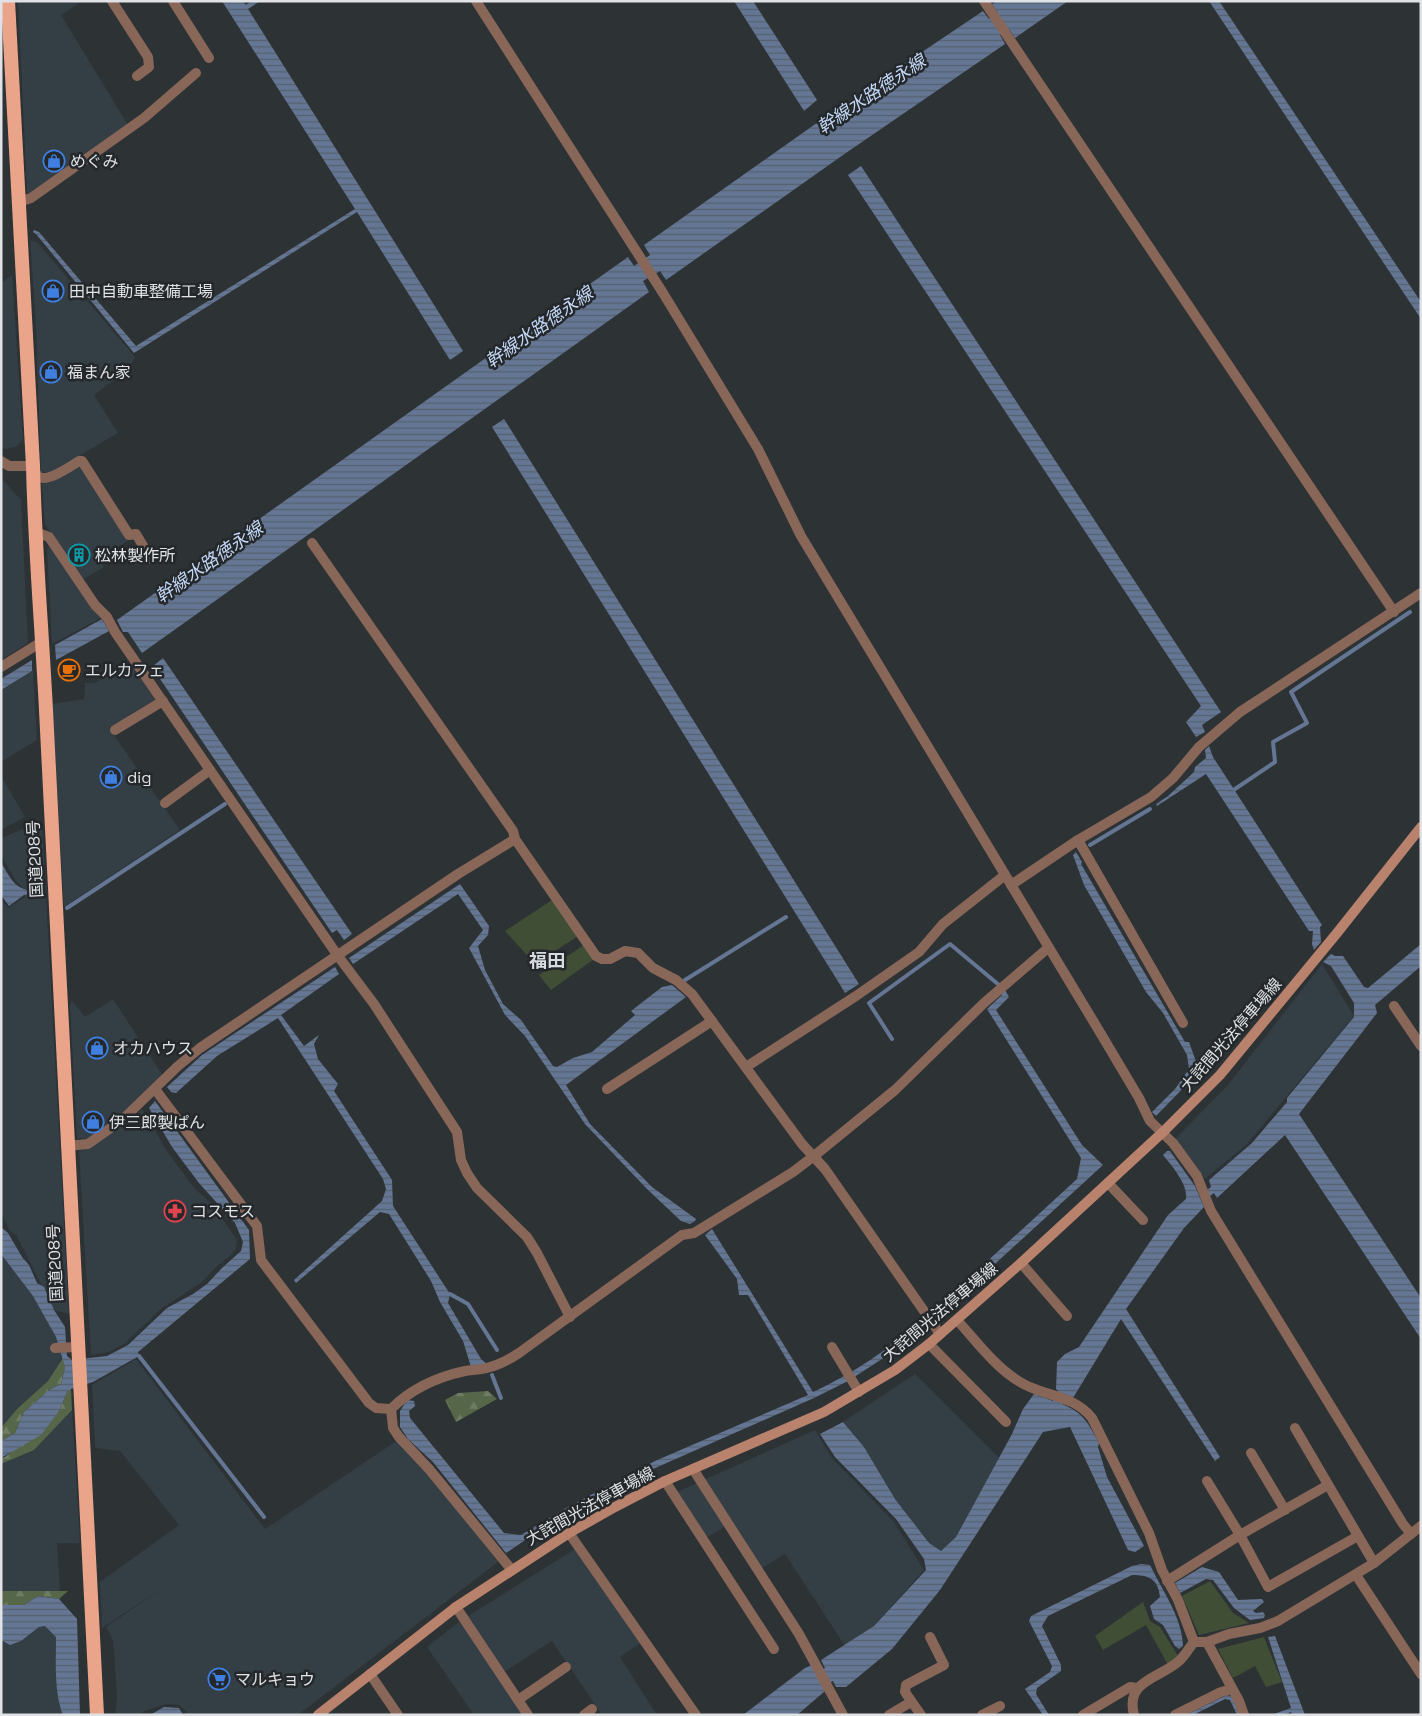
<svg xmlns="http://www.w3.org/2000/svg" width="1422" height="1716" font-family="'Space Grotesk','Noto Sans JP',sans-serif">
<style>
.built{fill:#343e45}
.forest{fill:url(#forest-firs)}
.garden{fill:#404e35}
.water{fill:url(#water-rules)}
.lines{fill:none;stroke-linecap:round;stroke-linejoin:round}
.stream{stroke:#647693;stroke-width:4}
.minor{stroke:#886658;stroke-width:10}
.tertiary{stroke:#886658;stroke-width:10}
.secondary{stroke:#b9826d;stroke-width:10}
.trunk{stroke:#eaa48a;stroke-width:14}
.labels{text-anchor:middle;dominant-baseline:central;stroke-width:5;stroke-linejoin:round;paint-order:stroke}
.poi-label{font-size:16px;fill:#e0e2e5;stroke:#24282b;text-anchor:start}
.street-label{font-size:16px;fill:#e0e2e5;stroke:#24282b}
.water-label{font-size:18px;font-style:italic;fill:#c3d7f6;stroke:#24282b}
.neighbourhood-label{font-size:18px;font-weight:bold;fill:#d7dce1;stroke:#24282b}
</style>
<defs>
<pattern id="forest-firs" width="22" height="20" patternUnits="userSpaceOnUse" patternTransform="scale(1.25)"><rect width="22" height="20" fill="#566649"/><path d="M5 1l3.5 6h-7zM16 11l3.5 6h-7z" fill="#6e7c63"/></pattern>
<pattern id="water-rules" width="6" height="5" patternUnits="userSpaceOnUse" patternTransform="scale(1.25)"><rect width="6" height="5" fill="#647693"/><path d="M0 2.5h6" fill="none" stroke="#556070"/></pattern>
</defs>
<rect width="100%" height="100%" fill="#2d3235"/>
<g class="built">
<path d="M 18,1 L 82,1 L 61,15 L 128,125 L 30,194 L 27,192 Z"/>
<path d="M 30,240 L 37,242 L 135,357 L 128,370 L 94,395 L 118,433 L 52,472 L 41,473 L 36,327 Z"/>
<path d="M 12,275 L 23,439 L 17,446 L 7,449 L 1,448 L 1,283 Z"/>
<path d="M 80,464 L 128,541 L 99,558 L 104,567 L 82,580 L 45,524 L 42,484 Z"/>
<path d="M 1,478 L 21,500 L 28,643 L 1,660 Z"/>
<path d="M 51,545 L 101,618 L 52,644 L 47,548 Z"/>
<path d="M 132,663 L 157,699 L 109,728 L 180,830 L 64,907 L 52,704 L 84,699 L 85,683 L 95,683 Z"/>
<path d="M 33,669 L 37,740 L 1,762 L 1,689 Z"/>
<path d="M 1,776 L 25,817 L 1,830 Z"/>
<path d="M 42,824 L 69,1314 L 54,1310 L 17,1236 L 10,1231 L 1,1213 L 1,899 L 8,908 L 25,897 L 24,889 L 16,881 L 1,855 L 1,838 L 28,827 Z"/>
<path d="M 1322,964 L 1354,1016 L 1247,1144 L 1205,1179 L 1175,1139 L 1227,1086 Z"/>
<path d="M 113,999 L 163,1076 L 130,1109 L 88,1139 L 77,1138 L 70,1006 L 72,1001 L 85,1017 Z"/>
<path d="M 142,1109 L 167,1151 L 195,1189 L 213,1205 L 237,1240 L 236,1249 L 230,1256 L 218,1265 L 201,1283 L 161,1309 L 124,1344 L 108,1352 L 91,1355 L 79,1151 L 89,1148 L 133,1119 Z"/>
<path d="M 1,1254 L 33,1296 L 56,1337 L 63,1358 L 48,1381 L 17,1409 L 1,1428 Z"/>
<path d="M 136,1359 L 265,1529 L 398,1440 L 433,1477 L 498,1562 L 298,1715 L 183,1715 L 187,1712 L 179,1705 L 167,1704 L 144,1711 L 138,1715 L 115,1715 L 117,1696 L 113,1640 L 106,1627 L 167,1585 L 102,1628 L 100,1582 L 179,1525 L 120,1451 L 95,1448 L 92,1385 Z"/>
<path d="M 915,1374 L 999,1458 L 956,1537 L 941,1551 L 929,1543 L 895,1499 L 864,1447 L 843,1422 Z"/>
<path d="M 72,1410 L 80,1543 L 57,1543 L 60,1591 L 1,1591 L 1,1464 L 34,1450 Z"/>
<path d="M 815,1430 L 832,1458 L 894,1522 L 924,1570 L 874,1626 L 845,1646 L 785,1554 L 762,1568 L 732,1522 L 706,1538 L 677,1492 Z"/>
<path d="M 575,1549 L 642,1642 L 620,1657 L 657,1715 L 602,1715 L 552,1641 L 498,1676 L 524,1715 L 474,1715 L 427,1647 L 460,1621 Z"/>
<path d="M 45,1626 L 56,1637 L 56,1669 L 60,1707 L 63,1715 L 1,1715 L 1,1640 L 10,1645 L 21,1641 L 39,1627 Z"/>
</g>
<g class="forest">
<path d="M 63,1358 L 65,1367 L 61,1384 L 49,1390 L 24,1412 L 15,1433 L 1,1441 L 1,1428 L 17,1409 L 48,1381 Z"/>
<path d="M 71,1389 L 72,1410 L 34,1450 L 1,1464 L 1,1458 L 5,1457 L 59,1411 L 67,1392 Z"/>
<path d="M 488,1391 L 497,1399 L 456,1422 L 445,1400 L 458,1393 Z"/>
<path d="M 1,1591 L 68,1591 L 59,1599 L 38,1596 L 24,1605 L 3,1605 L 1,1604 Z"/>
</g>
<g class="garden">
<path d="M 552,900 L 578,936 L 535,964 L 505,931 Z"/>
<path d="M 584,945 L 594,959 L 551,990 L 539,975 Z"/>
<path d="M 1210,1581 L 1233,1613 L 1249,1623 L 1199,1635 L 1182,1596 Z"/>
<path d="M 1143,1602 L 1150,1621 L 1160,1627 L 1178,1656 L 1168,1665 L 1146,1625 L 1103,1650 L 1095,1636 Z"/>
<path d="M 1264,1637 L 1282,1682 L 1266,1687 L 1255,1666 L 1233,1678 L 1218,1649 Z"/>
</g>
<g class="water">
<path d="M 222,1 L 243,1 L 246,5 L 251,1 L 260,1 L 248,9 L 463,351 L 450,360 L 357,212 L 134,353 L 36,234 L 33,232 L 34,230 L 39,232 L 136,346 L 355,209 Z"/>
<path d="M 734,1 L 753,1 L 817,100 L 804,111 Z"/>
<path d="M 997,1 L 1068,1 L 1015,38 L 1009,29 L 1000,35 L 1005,44 L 843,155 L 666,280 L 660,271 L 643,281 L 649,292 L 142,653 L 128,632 L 123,632 L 117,620 L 628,257 L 634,266 L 650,255 L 644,245 L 821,120 L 983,11 L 989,19 L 998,13 L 992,4 Z"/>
<path d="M 1209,1 L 1219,1 L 1421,302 L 1421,319 Z"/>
<path d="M 861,166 L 1221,712 L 1202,725 L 1205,732 L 1196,737 L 1186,722 L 1201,706 L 848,175 Z"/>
<path d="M 504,419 L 859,984 L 845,993 L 839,983 L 492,427 Z"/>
<path d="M 102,619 L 109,631 L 56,660 L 55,645 Z"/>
<path d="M 163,658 L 352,934 L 344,940 L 337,930 L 332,933 L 152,667 Z"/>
<path d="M 32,660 L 32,671 L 1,690 L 1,679 Z"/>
<path d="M 1209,746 L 1213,757 L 1322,925 L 1320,927 L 1321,942 L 1314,950 L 1312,944 L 1313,931 L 1309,931 L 1206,774 L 1157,806 L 1156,804 L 1168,796 L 1194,772 L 1195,767 L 1206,758 L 1205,750 Z"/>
<path d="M 1076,852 L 1082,862 L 1081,864 L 1185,1042 L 1189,1042 L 1198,1067 L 1194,1077 L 1156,1116 L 1152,1112 L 1175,1089 L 1189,1069 L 1187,1055 L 1163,1013 L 1146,992 L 1084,885 L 1073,855 Z"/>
<path d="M 1,862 C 12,881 14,889 37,892 L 24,895 L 9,906 L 1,895 Z"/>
<path d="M 460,884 L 489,926 L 488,935 L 478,946 L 485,970 L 503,1004 L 521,1020 L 553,1066 L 557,1067 L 573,1058 L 592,1052 L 635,1015 L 631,1011 L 662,987 L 672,985 L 686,997 L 566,1085 L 590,1124 L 652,1187 L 696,1219 L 695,1221 L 690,1224 L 681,1221 L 647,1189 L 585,1124 L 525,1036 L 505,1015 L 469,948 L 483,930 L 458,894 L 353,964 L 349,958 Z"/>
<path d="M 1421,944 L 1421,966 L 1375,1005 L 1377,1013 L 1299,1114 L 1421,1298 L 1421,1339 L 1285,1135 L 1217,1198 L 1214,1193 L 1210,1196 L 1207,1190 L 1211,1187 L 1209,1180 L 1252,1143 L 1287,1102 L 1287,1098 L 1354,1017 L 1354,1003 L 1331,966 L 1323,962 L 1331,954 L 1335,956 L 1343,956 L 1364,987 L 1368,988 Z"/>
<path d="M 335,967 L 339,974 L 281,1015 L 304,1046 L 319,1035 L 314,1044 L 318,1059 L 338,1084 L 334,1091 L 392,1180 L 393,1206 L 450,1294 L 448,1303 L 481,1359 L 487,1364 L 471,1367 L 463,1341 L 440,1302 L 431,1281 L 389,1214 L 380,1212 L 296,1283 L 294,1280 L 382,1201 L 386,1189 L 383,1179 L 278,1018 L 217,1056 L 176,1093 L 171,1092 L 167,1087 L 202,1055 Z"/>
<path d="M 1005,990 L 1009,997 L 996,1010 L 1082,1145 L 1103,1165 L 937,1317 L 933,1311 L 1077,1179 L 1081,1158 L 987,1009 L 1002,995 L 1001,993 Z"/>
<path d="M 155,1101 L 249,1230 L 250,1259 L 138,1352 L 139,1356 L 93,1382 L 71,1389 L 67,1392 L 59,1411 L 41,1435 L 1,1458 L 1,1441 L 15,1433 L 24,1412 L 49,1390 L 61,1384 L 65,1367 L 56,1337 L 33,1296 L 1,1254 L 1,1227 L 8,1233 L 22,1257 L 29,1265 L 37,1283 L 44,1287 L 54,1310 L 65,1327 L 67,1356 L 72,1360 L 107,1356 L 128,1345 L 167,1308 L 193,1294 L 207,1284 L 222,1268 L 241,1251 L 243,1242 L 235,1223 L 199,1183 L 172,1147 L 149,1108 Z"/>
<path d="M 1167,1151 L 1170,1151 L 1195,1186 L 1204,1207 L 1184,1228 L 1126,1309 L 1220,1457 L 1215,1461 L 1121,1319 L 1073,1398 L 1066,1394 L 1062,1404 C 1084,1413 1088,1423 1099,1443 L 1098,1447 L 1107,1477 L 1144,1546 L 1135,1552 L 1128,1550 L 1070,1427 L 1043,1432 L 940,1590 L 892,1649 L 846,1687 L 836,1687 L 833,1681 L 823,1686 L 825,1691 L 797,1715 L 743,1715 L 805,1668 L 812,1665 L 816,1673 L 825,1668 L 821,1660 L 874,1626 L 926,1570 L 924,1559 L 896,1519 L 835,1457 L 820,1434 L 843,1422 L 864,1447 L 895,1499 L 929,1543 L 941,1551 L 956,1537 L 1012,1434 L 1023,1409 L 1034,1394 L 1053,1401 L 1058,1391 L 1056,1389 L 1057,1362 L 1065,1354 L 1079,1347 L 1168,1215 L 1186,1199 C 1188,1184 1172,1166 1163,1155 Z"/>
<path d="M 712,1229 L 813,1392 C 856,1372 885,1351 921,1322 L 925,1327 L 885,1357 L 848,1381 L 814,1398 L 653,1469 L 559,1517 L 506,1553 L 433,1462 L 408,1439 L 400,1427 L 400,1411 L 407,1400 L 414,1401 L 415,1406 L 409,1411 L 410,1418 L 504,1533 L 521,1535 L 566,1508 L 655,1461 L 808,1395 L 748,1295 L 739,1295 L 737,1279 L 705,1235 Z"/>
<path d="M 1141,1564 L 1150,1565 C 1163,1592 1182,1617 1183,1646 L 1179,1649 L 1175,1646 L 1163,1625 L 1154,1619 L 1150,1606 L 1160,1597 C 1158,1578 1148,1575 1132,1575 L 1048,1616 L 1042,1626 L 1061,1665 L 1061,1671 L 1037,1688 L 1036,1694 L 1049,1715 L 1043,1715 L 1025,1689 L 1050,1672 L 1052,1666 L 1029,1621 L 1031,1616 L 1132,1566 Z"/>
<path d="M 1202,1567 L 1219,1572 L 1238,1600 L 1262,1599 L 1264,1602 L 1253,1611 L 1256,1613 L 1263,1612 L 1265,1615 L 1264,1618 L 1250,1620 L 1234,1608 L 1213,1580 L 1206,1579 L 1180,1593 L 1175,1583 Z"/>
<path d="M 38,1596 L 59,1599 L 77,1619 L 80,1715 L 63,1715 C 54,1692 56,1662 56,1637 L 45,1626 L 39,1627 L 21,1641 L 10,1645 L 1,1640 L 1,1604 L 3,1605 L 24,1605 Z"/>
<path d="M 1275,1636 L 1305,1715 L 1293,1715 L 1291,1712 L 1283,1715 L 1271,1715 L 1291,1708 L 1268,1637 Z"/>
<path d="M 1227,1695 L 1233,1697 L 1241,1715 L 1237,1715 L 1230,1700 L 1225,1699 L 1193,1715 L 1186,1715 Z"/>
<path d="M 164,1707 L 179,1708 L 183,1715 L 150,1715 Z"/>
</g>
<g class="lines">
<g class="stream">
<path d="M 1235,789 L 1275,762 L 1273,742 L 1307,723 L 1291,692 L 1410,612"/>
<path d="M 1090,845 L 1150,809"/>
<path d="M 67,908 L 225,804"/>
<path d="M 685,980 L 786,917"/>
<path d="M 892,1039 L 869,1003 L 950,944 L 999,985"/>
<path d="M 450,1294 L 468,1304 L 497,1350"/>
<path d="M 139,1356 L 264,1517"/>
<path d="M 492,1375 L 501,1398"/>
</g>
<g class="minor">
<path d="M 112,1 L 148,57 L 149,67 L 137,76"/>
<path d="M 173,1 L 209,58"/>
<path d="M 476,1 L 663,293 L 758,449 L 801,536 L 1101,1034 L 1139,1098 L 1150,1121 L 1173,1143 L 1197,1176 L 1211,1211 L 1403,1524 L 1411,1534"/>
<path d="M 984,1 L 1394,612"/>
<path d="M 19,202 L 31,198 L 144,118 L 196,73"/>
<path d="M 33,467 C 35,471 36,475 39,477 C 48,482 71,466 79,461 L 82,461 L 129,535 L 136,534 L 151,559"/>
<path d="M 35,532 L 49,537 L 95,605 L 107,617 L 115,632 L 338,956 L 374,1004 L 457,1132 L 461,1160 L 467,1173 L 477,1188 L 527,1237 L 537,1253 L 570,1317"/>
<path d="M 312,543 L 513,831 L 515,839 L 596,956 L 602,959 L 610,959 L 625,951 L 638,953 L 653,968 L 676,980 L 692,994 L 802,1144 L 825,1169 L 940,1334"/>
<path d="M 1,667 L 43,641"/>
<path d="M 115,730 L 163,701"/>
<path d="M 165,803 L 210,770"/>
<path d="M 1078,840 L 1183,1023"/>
<path d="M 1011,885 L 1078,840 L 1151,797 L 1173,778 L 1199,747 L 1240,712 L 1421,593"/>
<path d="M 1394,1006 L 1421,1046"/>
<path d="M 746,1067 L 856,996 L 919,952 L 943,924 L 1005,875"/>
<path d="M 155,1089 L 257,1226 L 261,1260 L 369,1403 L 376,1408 L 391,1409"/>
<path d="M 607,1089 L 712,1021"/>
<path d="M 66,1146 L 88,1144 L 122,1120 L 178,1066 L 200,1048 L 458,874 L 515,839"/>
<path d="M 1108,1183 L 1143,1220"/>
<path d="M 1021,1263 L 1067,1316"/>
<path d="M 957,1320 C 977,1342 995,1367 1020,1382 C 1044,1397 1073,1394 1092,1418 L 1149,1533 L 1162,1570 L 1178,1600 L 1194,1642"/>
<path d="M 929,1344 L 1006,1422"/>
<path d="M 832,1347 L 859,1392"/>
<path d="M 55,1348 L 77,1347"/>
<path d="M 1295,1428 L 1374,1563"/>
<path d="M 1251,1453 L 1285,1510"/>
<path d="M 693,1469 L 799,1634 L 843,1715"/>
<path d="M 665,1481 L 774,1649"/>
<path d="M 1207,1481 L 1240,1535 L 1268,1587 L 1358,1536"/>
<path d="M 569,1533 L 696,1715"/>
<path d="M 511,1569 L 429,1469 L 399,1437 L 393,1428 L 391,1409 C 411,1389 437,1377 465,1371 C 470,1370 476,1370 481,1369 C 496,1367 507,1361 519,1353 L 682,1235 L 694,1233 L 793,1172 L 814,1156 L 895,1090 L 984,1003 L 1048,948"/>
<path d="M 1356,1575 L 1421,1674"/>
<path d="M 1167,1581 L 1240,1535 L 1328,1485"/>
<path d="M 456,1607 L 528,1715"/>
<path d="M 1207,1642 L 1239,1701 L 1244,1715"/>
<path d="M 370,1674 L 398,1715"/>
<path d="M 518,1700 L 566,1667"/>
<path d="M 584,1715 L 592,1709"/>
<path d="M 889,1715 L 911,1702"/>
<path d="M 921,1715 L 905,1692 L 906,1685 L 944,1665 L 930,1637"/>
<path d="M 982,1715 L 1000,1706"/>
<path d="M 1083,1715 L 1130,1687 L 1137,1688"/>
<path d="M 1134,1715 C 1125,1680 1159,1679 1179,1661 C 1185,1656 1189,1648 1194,1642 L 1207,1642 L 1229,1634 L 1260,1628 L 1278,1621 L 1374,1563 L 1421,1526"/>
<path d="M 1175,1715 L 1221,1692 L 1232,1689"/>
</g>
<path class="tertiary" d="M 1,461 L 9,466 L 33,466"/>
<path class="secondary" d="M 318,1715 L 456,1607 L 569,1533 L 615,1507 L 665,1481 L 824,1412 L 895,1370 L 929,1344 L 1021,1263 L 1163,1132 L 1220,1075 L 1337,933 L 1421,827"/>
<path class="trunk" d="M 8,1 L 33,466 C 35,554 43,642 47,730 C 61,1058 80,1386 97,1715"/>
</g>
<defs>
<g id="shop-ring" transform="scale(1.125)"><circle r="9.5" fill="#24282b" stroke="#3f7fe0" stroke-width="1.5"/><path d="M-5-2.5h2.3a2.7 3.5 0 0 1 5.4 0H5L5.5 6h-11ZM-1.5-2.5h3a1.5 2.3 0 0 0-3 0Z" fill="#3f7fe0"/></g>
<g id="building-ring" transform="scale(1.125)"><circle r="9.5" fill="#24282b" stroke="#0f9aa8" stroke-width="1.5"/><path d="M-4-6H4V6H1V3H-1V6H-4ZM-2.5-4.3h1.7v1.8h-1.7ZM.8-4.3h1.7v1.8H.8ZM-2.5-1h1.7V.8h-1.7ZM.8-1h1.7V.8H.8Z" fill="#0f9aa8"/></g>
<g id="cafe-ring" transform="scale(1.125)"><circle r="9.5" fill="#24282b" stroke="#e8710a" stroke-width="1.5"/><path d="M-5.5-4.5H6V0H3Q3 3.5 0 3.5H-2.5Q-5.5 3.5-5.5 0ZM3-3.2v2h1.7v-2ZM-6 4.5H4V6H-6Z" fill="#e8710a"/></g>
<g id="pharmacy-ring" transform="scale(1.125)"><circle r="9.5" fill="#24282b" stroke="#e0444e" stroke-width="1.5"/><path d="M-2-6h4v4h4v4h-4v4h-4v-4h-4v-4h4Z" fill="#e0444e"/></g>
<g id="supermarket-ring" transform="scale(1.125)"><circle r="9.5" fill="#24282b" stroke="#3f7fe0" stroke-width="1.5"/><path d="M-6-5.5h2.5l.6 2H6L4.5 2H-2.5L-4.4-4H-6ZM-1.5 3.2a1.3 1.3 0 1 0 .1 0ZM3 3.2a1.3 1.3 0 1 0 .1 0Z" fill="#3f7fe0"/></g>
</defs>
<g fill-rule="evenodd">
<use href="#shop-ring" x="54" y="161"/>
<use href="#shop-ring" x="53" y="291"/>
<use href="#shop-ring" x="51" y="372"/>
<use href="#building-ring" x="79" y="555"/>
<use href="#cafe-ring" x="69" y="670"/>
<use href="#shop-ring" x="111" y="777"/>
<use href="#shop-ring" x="97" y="1048"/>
<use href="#shop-ring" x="93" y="1122"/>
<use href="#pharmacy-ring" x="175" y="1211"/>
<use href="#supermarket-ring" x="219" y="1679"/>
</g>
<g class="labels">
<g class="poi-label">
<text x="70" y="161">めぐみ</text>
<text x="69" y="291">田中自動車整備工場</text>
<text x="67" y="372">福まん家</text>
<text x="95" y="555">松林製作所</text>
<text x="85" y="670">エルカフェ</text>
<text x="127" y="777">dig</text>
<text x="113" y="1048">オカハウス</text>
<text x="109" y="1122">伊三郎製ぱん</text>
<text x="191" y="1211">コスモス</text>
<text x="235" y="1679">マルキョウ</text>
</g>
<g class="street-label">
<text transform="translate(35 859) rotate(-93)">国道208号</text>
<text transform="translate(1231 1035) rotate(-49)">大詫間光法停車場線</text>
<text transform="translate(55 1263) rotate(-93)">国道208号</text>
<text transform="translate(940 1312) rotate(-40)">大詫間光法停車場線</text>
<text transform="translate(590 1506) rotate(-29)">大詫間光法停車場線</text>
</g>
<g class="water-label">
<text transform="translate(871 94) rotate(-34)">幹線水路徳永線</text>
<text transform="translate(539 327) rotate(-35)">幹線水路徳永線</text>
<text transform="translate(209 562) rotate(-35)">幹線水路徳永線</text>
</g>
<g class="neighbourhood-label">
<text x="547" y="960">福田</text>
</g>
</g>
<rect width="1422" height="1716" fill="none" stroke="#e0e2e5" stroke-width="5"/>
</svg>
